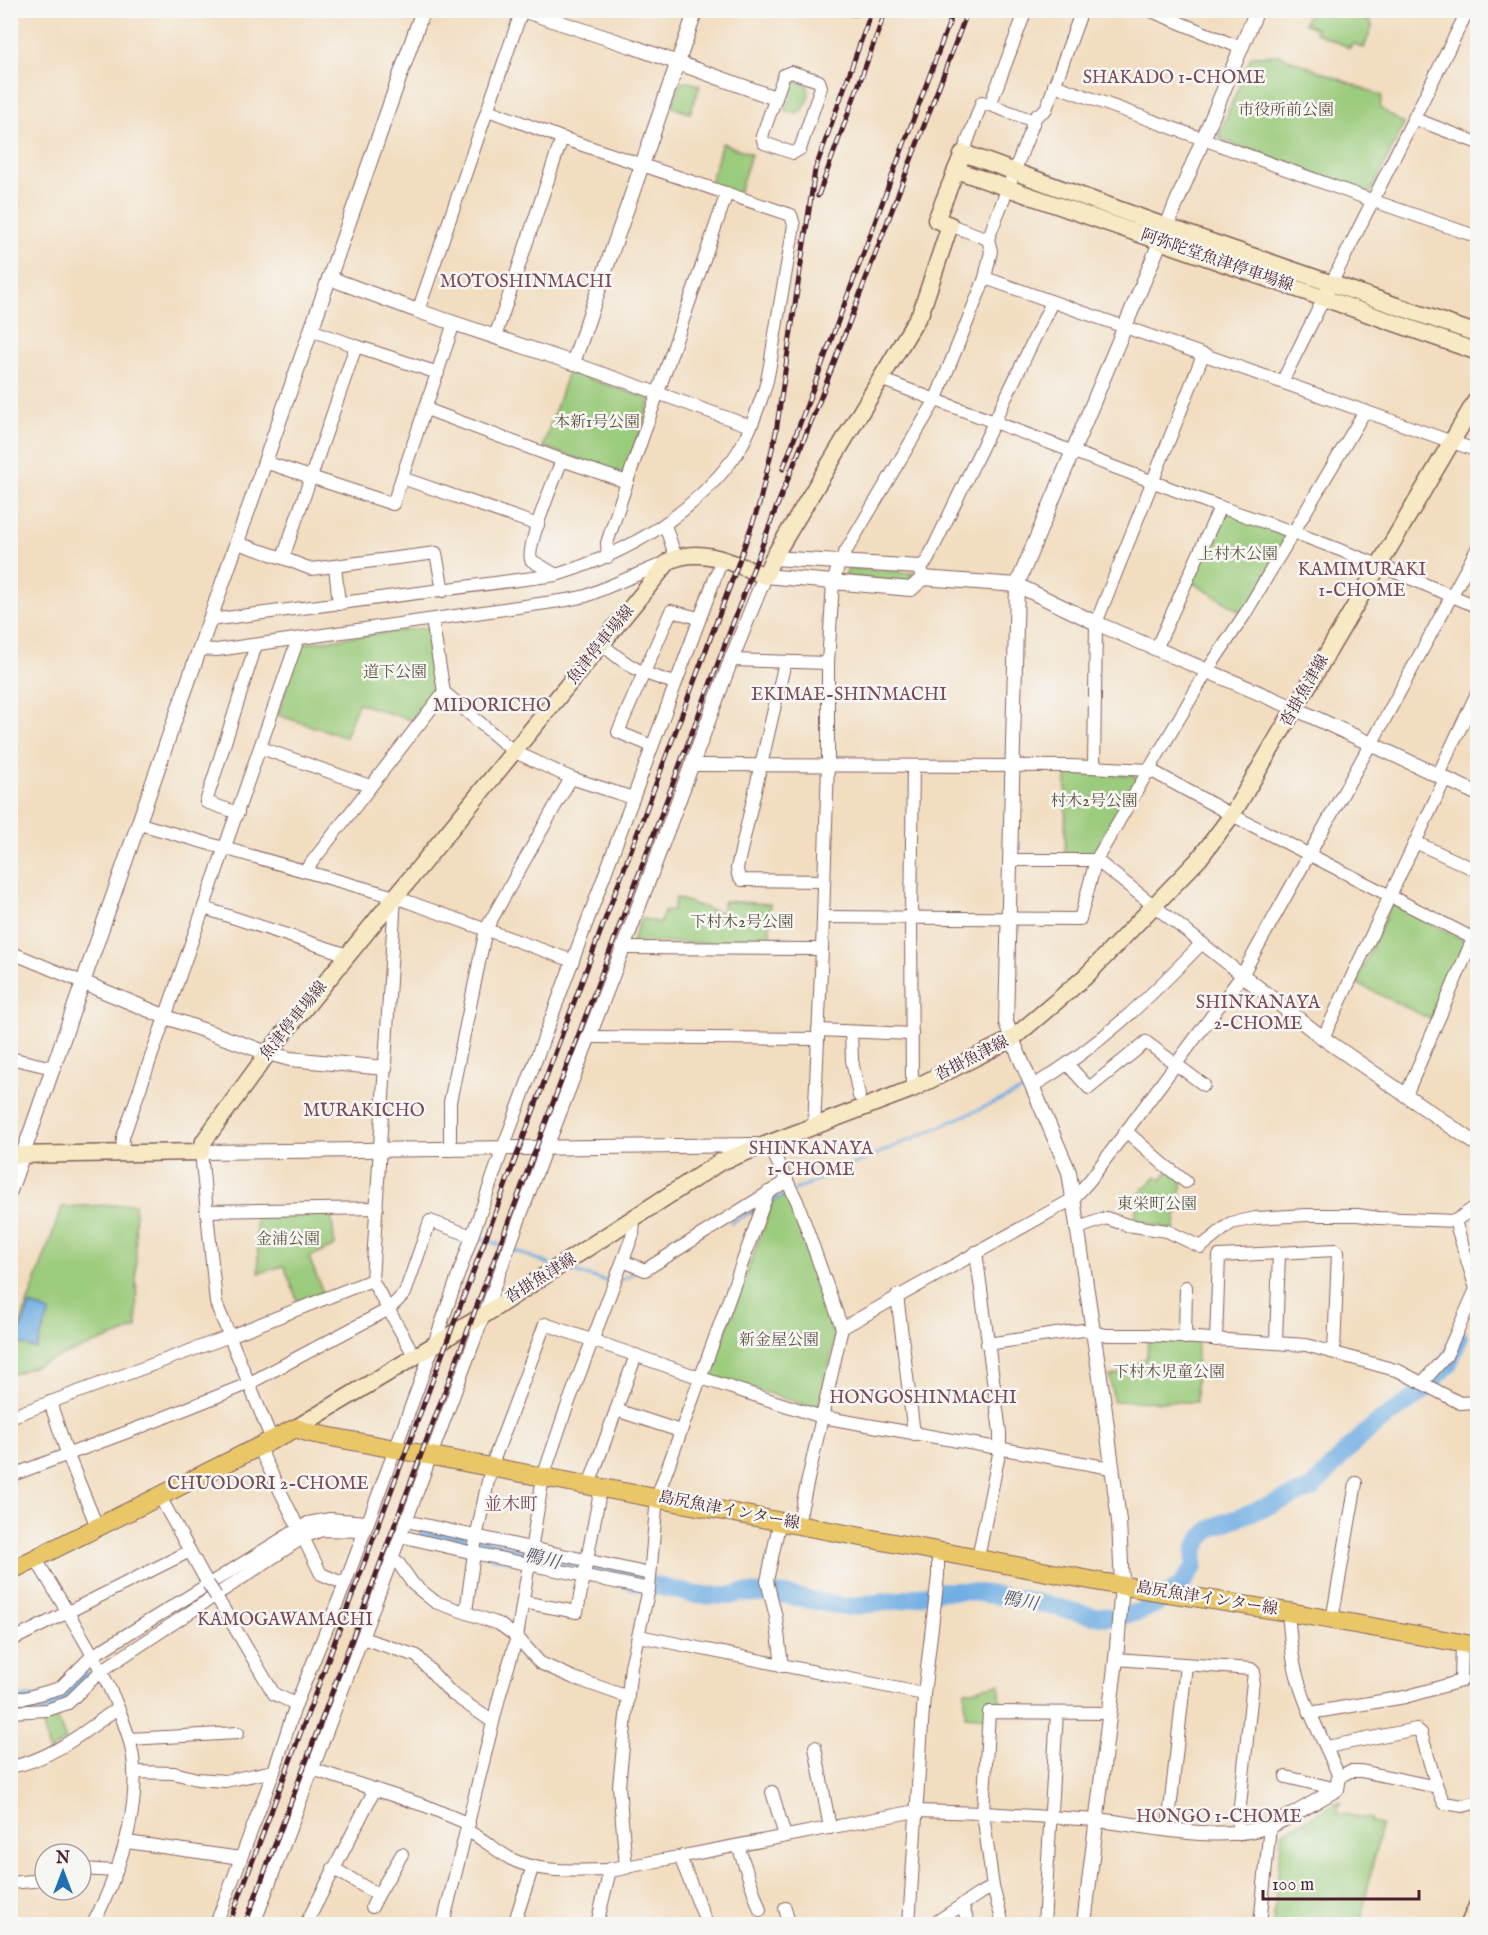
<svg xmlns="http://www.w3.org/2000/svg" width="1488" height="1935" font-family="'IM FELL English','Noto Serif JP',serif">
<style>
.green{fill:#9bcb7b;stroke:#727553;stroke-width:1.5}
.water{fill:#71aee3;stroke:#5e6687;stroke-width:1.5}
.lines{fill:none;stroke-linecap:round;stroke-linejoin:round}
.stream{stroke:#71aee3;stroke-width:3}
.river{stroke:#71aee3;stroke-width:18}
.minor-casing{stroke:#85625f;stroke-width:14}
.tertiary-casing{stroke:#85625f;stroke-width:16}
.secondary-casing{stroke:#85625f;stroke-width:19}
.primary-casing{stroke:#85625f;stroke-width:20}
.minor{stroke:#fff;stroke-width:12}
.tertiary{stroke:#fff;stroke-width:14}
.secondary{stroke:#f6e9c3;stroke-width:16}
.primary{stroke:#e9c769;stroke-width:18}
.rail-casing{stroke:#4a1f2b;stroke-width:5}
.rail{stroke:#f6f6f2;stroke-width:3;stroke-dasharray:9;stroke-linecap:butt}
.minor-bridge-casing{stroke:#85625f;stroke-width:14;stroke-linecap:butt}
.minor-bridge{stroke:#fff;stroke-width:12}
.labels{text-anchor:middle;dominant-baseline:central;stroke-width:5;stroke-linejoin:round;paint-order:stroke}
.park-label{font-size:16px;fill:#625343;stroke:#f6f6f2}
.street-label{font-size:16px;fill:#4a1f2b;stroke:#f6f6f2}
.neighbourhood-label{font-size:18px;fill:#7b4859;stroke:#f6f6f2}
.water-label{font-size:18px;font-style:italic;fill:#58516b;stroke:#f6f6f2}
</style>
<rect width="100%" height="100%" fill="#f6f6f2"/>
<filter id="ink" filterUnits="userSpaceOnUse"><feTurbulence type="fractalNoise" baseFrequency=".0167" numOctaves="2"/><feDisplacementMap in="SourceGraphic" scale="12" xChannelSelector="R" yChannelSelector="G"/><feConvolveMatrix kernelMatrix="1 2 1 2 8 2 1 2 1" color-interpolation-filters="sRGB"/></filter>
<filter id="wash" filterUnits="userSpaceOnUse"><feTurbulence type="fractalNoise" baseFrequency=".008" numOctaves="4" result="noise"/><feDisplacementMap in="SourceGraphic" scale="24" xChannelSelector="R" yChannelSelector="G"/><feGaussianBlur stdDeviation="1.35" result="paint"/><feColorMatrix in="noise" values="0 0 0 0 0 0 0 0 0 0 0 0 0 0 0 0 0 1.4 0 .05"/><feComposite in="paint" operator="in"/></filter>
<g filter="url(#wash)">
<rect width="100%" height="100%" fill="#f2ddc0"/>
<g class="green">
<path d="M 1310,11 L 1345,11 L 1371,22 L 1372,27 L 1364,48 L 1352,43 L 1350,48 L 1315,32 L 1316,29 L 1304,23 Z"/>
<path d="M 1279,55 L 1382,96 L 1380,108 L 1404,124 L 1370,194 L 1243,148 L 1218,137 L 1251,56 Z"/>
<path d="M 688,81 L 700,86 L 690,113 L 672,107 L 679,84 Z"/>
<path d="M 798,81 L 808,86 C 811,100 803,118 787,112 L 782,102 L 789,84 Z"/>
<path d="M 722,143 L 751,154 L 738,196 L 709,187 Z"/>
<path d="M 568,372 L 651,399 L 625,475 L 543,447 Z"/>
<path d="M 1220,507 L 1293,532 L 1245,614 L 1188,580 Z"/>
<path d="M 848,568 L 913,573 L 910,582 L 845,577 Z"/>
<path d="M 429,627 L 439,691 L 413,721 L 358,703 L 345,737 L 278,715 L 299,644 Z"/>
<path d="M 1066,774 L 1134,775 L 1139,783 L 1094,855 L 1065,854 Z"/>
<path d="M 676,898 L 721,913 L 724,901 L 770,904 L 770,944 L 632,942 L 641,918 L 660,923 L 664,912 L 672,911 Z"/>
<path d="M 1392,903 L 1466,941 L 1432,1020 L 1356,983 Z"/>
<path d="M 1170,1167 L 1183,1175 L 1174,1230 L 1134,1220 L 1139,1194 L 1156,1176 L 1162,1180 Z"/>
<path d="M 785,1196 L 792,1202 L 815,1275 L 837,1331 L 818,1409 L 710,1375 L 772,1202 Z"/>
<path d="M 135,1204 L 137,1328 L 11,1375 L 11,1350 L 62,1207 Z"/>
<path d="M 331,1213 L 335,1246 L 309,1257 L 323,1293 L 298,1302 L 284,1266 L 259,1273 L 255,1214 Z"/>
<path d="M 1148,1335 L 1197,1339 L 1196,1402 L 1113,1401 L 1110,1376 L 1122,1373 L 1147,1357 Z"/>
<path d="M 1000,1684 L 1000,1712 L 989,1718 L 965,1716 L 965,1691 Z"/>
<path d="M 55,1712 L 66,1740 L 49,1752 L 41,1715 Z"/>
<path d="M 1340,1801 L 1337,1813 L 1371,1819 L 1371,1823 L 1381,1825 L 1360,1924 L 1273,1924 L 1282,1833 Z"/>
</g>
<path class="water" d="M 30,1305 L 50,1312 L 36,1349 L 16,1342 Z"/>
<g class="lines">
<g class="stream">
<path d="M 795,1190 L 1028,1088"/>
<path d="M 769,1203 L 789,1193"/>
<path d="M 731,1223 L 757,1209"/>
<path d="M 481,1238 L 505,1247"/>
<path d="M 511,1249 L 549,1264"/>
<path d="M 564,1269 L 610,1282"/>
<path d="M 619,1281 L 634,1273"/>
</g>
<g class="river">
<path d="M 427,1535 L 697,1595 L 729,1596 L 741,1593 L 786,1595 L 845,1607 L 902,1600 L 940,1591 L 964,1591 L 1022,1599 L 1093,1616 L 1114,1617 L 1139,1612 L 1156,1604 L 1181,1585 L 1194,1567 L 1195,1549 L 1202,1537 L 1213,1527 L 1312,1489 L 1352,1445 L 1376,1424 L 1419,1395 L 1448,1365 L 1459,1338"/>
<path d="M 10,1706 C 43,1704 60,1704 85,1681"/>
</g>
</g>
</g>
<g filter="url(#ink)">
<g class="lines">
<g class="minor-casing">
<g id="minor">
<path d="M 853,10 L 856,10"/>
<path d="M 1149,10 L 1241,48"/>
<path d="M 791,72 L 819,81 L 821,87 L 800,149 L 793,153 L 764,143 L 762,136 L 784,75 Z"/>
<path d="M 1054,85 L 1374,201 L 1478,237"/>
<path d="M 990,105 L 1026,10"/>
<path d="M 1415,119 L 1478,143"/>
<path d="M 963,153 L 982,102 L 1034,121"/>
<path d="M 950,225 L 988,239"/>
<path d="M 985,278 L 1478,451"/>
<path d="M 418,311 L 522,10"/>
<path d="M 311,330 L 356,346"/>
<path d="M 495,337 L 562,138"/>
<path d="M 573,363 L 750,426"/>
<path d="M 880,379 L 1220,507 L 1293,532 L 1379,565 L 1478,607"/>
<path d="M 1282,382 L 1468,10"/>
<path d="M 426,409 L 562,460 L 627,482"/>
<path d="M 265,462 L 393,504 L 454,323"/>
<path d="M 402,478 L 538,525"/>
<path d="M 665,525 L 676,558"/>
<path d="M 237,543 L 283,558 L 356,346 L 438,373"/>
<path d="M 608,557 L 607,543 L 627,482 L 727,193"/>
<path d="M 283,558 L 311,569 L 436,553 L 443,591"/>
<path d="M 335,566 L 339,604"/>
<path d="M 920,567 L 927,561 L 1052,302"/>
<path d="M 556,575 L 531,560 C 526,545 555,478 562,460"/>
<path d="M 210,620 L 556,575 C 625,554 688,518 733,459 C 748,439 757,411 765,388 C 770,371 772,351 775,334 C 781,297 788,261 794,225 L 791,215 L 562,138 L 488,110"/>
<path d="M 432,620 L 444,692 L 513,751 L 571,778 L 633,798"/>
<path d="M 602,644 C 629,668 641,673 675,683"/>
<path d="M 199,649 L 217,650 L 567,600 L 586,596 L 667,562"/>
<path d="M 1156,649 L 1220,507"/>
<path d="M 731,660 L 828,663"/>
<path d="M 785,662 L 737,868 L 738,875 L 742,880 L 824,881"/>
<path d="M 652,746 L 618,732 L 671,611 L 699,618"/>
<path d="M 261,748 L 370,786"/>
<path d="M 692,765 L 1070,766 L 1150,770 L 1232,815 L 1478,941"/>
<path d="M 1094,767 L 1096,623 L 1203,355"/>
<path d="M 1438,775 L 1478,691"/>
<path d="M 238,813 L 206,802 L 256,645"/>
<path d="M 140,824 L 395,897 L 573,961"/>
<path d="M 1415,842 L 1478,871"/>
<path d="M 1010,860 L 1096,860 L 1242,975"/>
<path d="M 305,871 L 444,692"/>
<path d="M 395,897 L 372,1280 L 415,1357"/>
<path d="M 204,908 L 348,955"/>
<path d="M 823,917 L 1080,919 L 1096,860 L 1207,671 L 1245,614 L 1365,411"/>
<path d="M 623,948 L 822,949"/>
<path d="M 10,952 L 82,982"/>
<path d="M 818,1030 L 912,1034"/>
<path d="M 851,1032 L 852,1060 L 859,1096"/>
<path d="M 588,1037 L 818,1039"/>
<path d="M 1323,1038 L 1445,779"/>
<path d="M 10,1058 L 53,1068"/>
<path d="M 1068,1065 L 1089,1088 L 1146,1042 L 1204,1085"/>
<path d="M 1033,1086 C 1100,1046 1148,999 1202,943"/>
<path d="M 912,1089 L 911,917 L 913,766"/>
<path d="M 1406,1095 L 1478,927"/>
<path d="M 814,1128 L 822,949 L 828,764 L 828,663 L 833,582 L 840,561 L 935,401 L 985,278 L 991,251 L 988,239 L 1036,116 L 1046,109 L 1082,10"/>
<path d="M 1126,1131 L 1162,1163 L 1186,1182"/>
<path d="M 769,1145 L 797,1201 L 842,1328 L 798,1524"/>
<path d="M 450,1150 L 450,1102 L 486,929 L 571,778"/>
<path d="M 201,1152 L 216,1303 L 272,1440"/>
<path d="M 122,1154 L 123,1137 L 298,639"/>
<path d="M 768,1192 L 657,1497 L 649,1589 L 631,1666 L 619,1786 L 626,1867 L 916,1811 L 983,1813 L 1096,1820"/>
<path d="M 206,1211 L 377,1208"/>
<path d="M 1076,1229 L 1106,1218 L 1127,1225 L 1167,1231 L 1201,1247 L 1231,1223 L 1256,1218 L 1307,1215 L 1358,1215 L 1378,1218 L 1455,1221"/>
<path d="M 976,1252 L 1000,1432 L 1000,1449 L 978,1558"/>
<path d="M 623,1261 L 645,1270 L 787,1181"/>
<path d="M 897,1295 L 914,1434"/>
<path d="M 842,1328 L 1073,1199 L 1090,1180 L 1242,975 L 1371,743 L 1373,741 L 1478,547"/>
<path d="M 1185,1338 L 1186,1287"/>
<path d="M 1216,1340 L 1219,1256 L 1335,1250 L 1338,1252 L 1334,1351"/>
<path d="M 1276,1342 L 1279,1253"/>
<path d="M 987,1344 L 1083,1330 L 1107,1335 L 1148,1335 L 1306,1345 L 1399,1371 L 1460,1403 L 1478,1402"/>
<path d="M 1422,1383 L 1446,1356 L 1476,1289 L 1455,1221 L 1478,1205"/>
<path d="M 50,1402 L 67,1453 L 98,1529"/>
<path d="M 616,1410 L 680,1431"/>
<path d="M 10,1417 L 230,1336 L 372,1280"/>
<path d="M 259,1448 L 321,1574 L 345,1584"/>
<path d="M 10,1476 L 138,1428 L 248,1384 L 389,1309 L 405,1293 L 430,1221 L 472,1236"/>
<path d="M 589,1485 L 636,1355"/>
<path d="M 160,1497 L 208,1584"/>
<path d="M 780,1520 L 767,1581 L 776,1617 L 782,1666"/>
<path d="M 406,1521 L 650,1574"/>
<path d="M 400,1536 L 474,1553 L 649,1589"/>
<path d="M 36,1559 C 68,1615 107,1670 127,1732 C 148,1793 121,1869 93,1924"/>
<path d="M 392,1559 L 399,1564 L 413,1584 L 435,1602 L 499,1624 L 517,1637 L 540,1663 L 574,1678 L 628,1697"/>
<path d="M 216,1596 L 274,1694 L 296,1704"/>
<path d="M 523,1602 L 577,1612 L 601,1487"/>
<path d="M 466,1612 L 476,1538 L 491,1467 L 545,1324 L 701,1378 L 822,1417 L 1111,1468"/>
<path d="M 1288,1612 C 1290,1632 1291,1653 1296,1672 C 1305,1709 1325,1742 1339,1777 L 1350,1771 L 1361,1771 L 1437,1787"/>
<path d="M 1332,1620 L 1356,1483"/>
<path d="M 639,1636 L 924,1694"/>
<path d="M 362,1638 L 417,1656 L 451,1693 L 493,1722"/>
<path d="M 10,1641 L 190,1551"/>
<path d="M 1116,1659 L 1251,1669 L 1254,1672 L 1237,1834"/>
<path d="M 10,1698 L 25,1698 L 60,1688 L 92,1656 L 308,1523 L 330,1519 L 367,1522"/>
<path d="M 10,1712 L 47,1710 L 68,1703 L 101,1671 L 304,1537 L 322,1530 L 364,1531"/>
<path d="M 1310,1713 L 1405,1697 L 1461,1681 L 1462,1643"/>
<path d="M 129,1739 L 238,1733"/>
<path d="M 815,1747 L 830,1828"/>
<path d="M 1327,1747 L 1416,1729 L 1421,1733 L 1437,1787 L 1444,1803 L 1463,1806 L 1478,1802"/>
<path d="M 10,1767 C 51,1760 85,1731 118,1708"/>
<path d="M 312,1769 L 426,1806 L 469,1824"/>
<path d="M 134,1772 L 174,1773 L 197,1779 L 225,1781 L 274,1771"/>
<path d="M 1286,1777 L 1337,1789"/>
<path d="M 772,1792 L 785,1836"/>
<path d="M 1168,1828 L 1186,1665"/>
<path d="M 467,1831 C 483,1838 496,1851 511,1859 C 540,1874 579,1870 610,1870 L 597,1924"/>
<path d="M 127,1842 L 241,1858"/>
<path d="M 738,1846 L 760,1910"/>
<path d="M 680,1857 L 707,1924"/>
<path d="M 333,1868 L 378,1895 L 372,1907"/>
<path d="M 81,1869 L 115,1871"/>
<path d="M 10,1883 L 33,1881 L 45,1876"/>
<path d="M 378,1895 L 402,1854"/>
<path d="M 962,1905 L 969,1924"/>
<path d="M 785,1908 L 789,1924"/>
<path d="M 216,1924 L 274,1771 L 296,1704 L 345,1584 L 433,1347 L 503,1148 L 722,559"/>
<path d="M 254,1924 L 484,1315 L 546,1147"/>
<path d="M 306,1924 L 375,1789"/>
<path d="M 443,1924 L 500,1694 L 517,1637 L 543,1477 L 565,1412 L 633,1234 L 634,1219"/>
<path d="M 514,1924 L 533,1866"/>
<path d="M 909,1924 L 924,1694 L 938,1576 L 938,1551"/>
<path d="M 933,1924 L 979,1894 L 993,1887"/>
<path d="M 1003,1924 L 993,1887 L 983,1813 L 989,1712 L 1108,1713"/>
<path d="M 1044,1924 L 1057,1713"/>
<path d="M 1260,1924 L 1270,1826"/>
</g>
</g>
<g class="tertiary-casing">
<g id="tertiary">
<path d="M 522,10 L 631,46 L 775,98"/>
<path d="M 329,278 L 418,311 L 573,363 L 696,10"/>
<path d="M 773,558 L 920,567 L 923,578"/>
<path d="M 1242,975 L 1323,1038 L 1478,1145"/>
<path d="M 82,982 L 166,1017 L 268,1053 L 290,1059 L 385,1068"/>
<path d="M 546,1147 L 623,948 L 731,660 L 765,576 L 911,589 L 923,578 L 1017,585 L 1096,623 L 1294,708 L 1478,794"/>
<path d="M 201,1152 L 757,1145"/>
<path d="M 10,1191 L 423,10"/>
<path d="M 1096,1820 C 1149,1825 1218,1844 1269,1826 C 1289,1819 1317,1800 1337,1789 L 1339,1777"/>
<path d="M 610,1870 L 626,1867"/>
<path d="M 1084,1924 L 1116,1659 L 1122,1585 L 1119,1521 L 1104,1404 L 1069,1172 L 1012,1039 L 1006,1022 L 1017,585 L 1257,10"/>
</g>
</g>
<g class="secondary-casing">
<g id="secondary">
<path d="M 956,170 L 1478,352"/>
<path d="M 10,1155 L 201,1152 L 204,1141 L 268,1053 L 669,561 C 701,545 735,564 765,576 L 773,558 L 921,312 L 950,225 L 936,220 L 963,153 L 1153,222 L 1478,334"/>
<path d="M 296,1428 L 484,1315 L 720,1162 L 912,1089 L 1012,1039 L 1085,977 L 1199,859 L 1232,815 L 1478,397"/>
<path d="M 1469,1924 L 1478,1904"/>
</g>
</g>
<g class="primary-casing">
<path id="primary" d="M 10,1571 L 296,1428 L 310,1433 L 1106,1583 L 1288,1612 L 1478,1646"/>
</g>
<use href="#minor" class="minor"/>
<use href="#tertiary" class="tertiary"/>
<use href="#secondary" class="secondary"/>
<use href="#primary" class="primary"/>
<g class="rail-casing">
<g id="rail">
<path d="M 818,196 L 886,10"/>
<path d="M 783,469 L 954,10"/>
<path d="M 229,1924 L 734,575 L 759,505 L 776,432 L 815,170 L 872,10"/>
<path d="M 245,1924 L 775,511 L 819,402 L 968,10"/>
</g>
</g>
<use href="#rail" class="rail"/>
<g class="minor-bridge-casing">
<path id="minor-bridge" d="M 208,1584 L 216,1596"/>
</g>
<use href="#minor-bridge" class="minor-bridge"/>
</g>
</g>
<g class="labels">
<g class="park-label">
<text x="1286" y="111">市役所前公園</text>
<text x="597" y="423">本新1号公園</text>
<text x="1238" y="555">上村木公園</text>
<text x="395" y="673">道下公園</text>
<text x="1094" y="802">村木2号公園</text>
<text x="742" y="923">下村木2号公園</text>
<text x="1157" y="1205">東栄町公園</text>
<text x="288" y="1240">金浦公園</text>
<text x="779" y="1341">新金屋公園</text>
<text x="1169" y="1373">下村木児童公園</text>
</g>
<g class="street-label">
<text transform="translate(1217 261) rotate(19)">阿弥陀堂魚津停車場線</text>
<text transform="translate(601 645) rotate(-51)">魚津停車場線</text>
<text transform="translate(1305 691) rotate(-60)">沓掛魚津線</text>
<text transform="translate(294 1021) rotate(-51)">魚津停車場線</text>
<text transform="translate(972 1059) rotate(-27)">沓掛魚津線</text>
<text transform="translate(541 1279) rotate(-32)">沓掛魚津線</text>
<text transform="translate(729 1511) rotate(11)">島尻魚津インター線</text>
<text transform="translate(1207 1599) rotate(9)">島尻魚津インター線</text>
</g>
<g class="neighbourhood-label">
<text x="1174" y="78">SHAKADO 1-CHOME</text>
<text x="526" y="282">MOTOSHINMACHI</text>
<text x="1362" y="570">KAMIMURAKI<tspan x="1362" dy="21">1-CHOME</tspan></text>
<text x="849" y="695">EKIMAE-SHINMACHI</text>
<text x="492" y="706">MIDORICHO</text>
<text x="1258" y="1003">SHINKANAYA<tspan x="1258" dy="21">2-CHOME</tspan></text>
<text x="364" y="1111">MURAKICHO</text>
<text x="811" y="1149">SHINKANAYA<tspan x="811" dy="21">1-CHOME</tspan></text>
<text x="923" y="1398">HONGOSHINMACHI</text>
<text x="268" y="1484">CHUODORI 2-CHOME</text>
<text x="511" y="1505">並木町</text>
<text x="285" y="1620">KAMOGAWAMACHI</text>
<text x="1219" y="1817">HONGO 1-CHOME</text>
</g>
<g class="water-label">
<text transform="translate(542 1560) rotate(13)">鴨川</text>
<text transform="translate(1020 1602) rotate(11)">鴨川</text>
</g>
</g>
<rect width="1488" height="1935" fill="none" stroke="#f6f6f2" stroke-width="36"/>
<g transform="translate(63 1872)"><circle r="28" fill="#f6f6f2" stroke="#b1a0a2" stroke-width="1.5"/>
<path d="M0-4.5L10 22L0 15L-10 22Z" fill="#1f6fb2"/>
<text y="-9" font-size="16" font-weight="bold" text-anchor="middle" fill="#4a1f2b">N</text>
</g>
<path d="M1263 1890v9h156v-9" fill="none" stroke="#4a1f2b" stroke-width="3"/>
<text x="1272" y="1890" font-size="18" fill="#4a1f2b" stroke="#f6f6f2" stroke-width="4.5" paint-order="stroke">100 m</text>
</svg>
